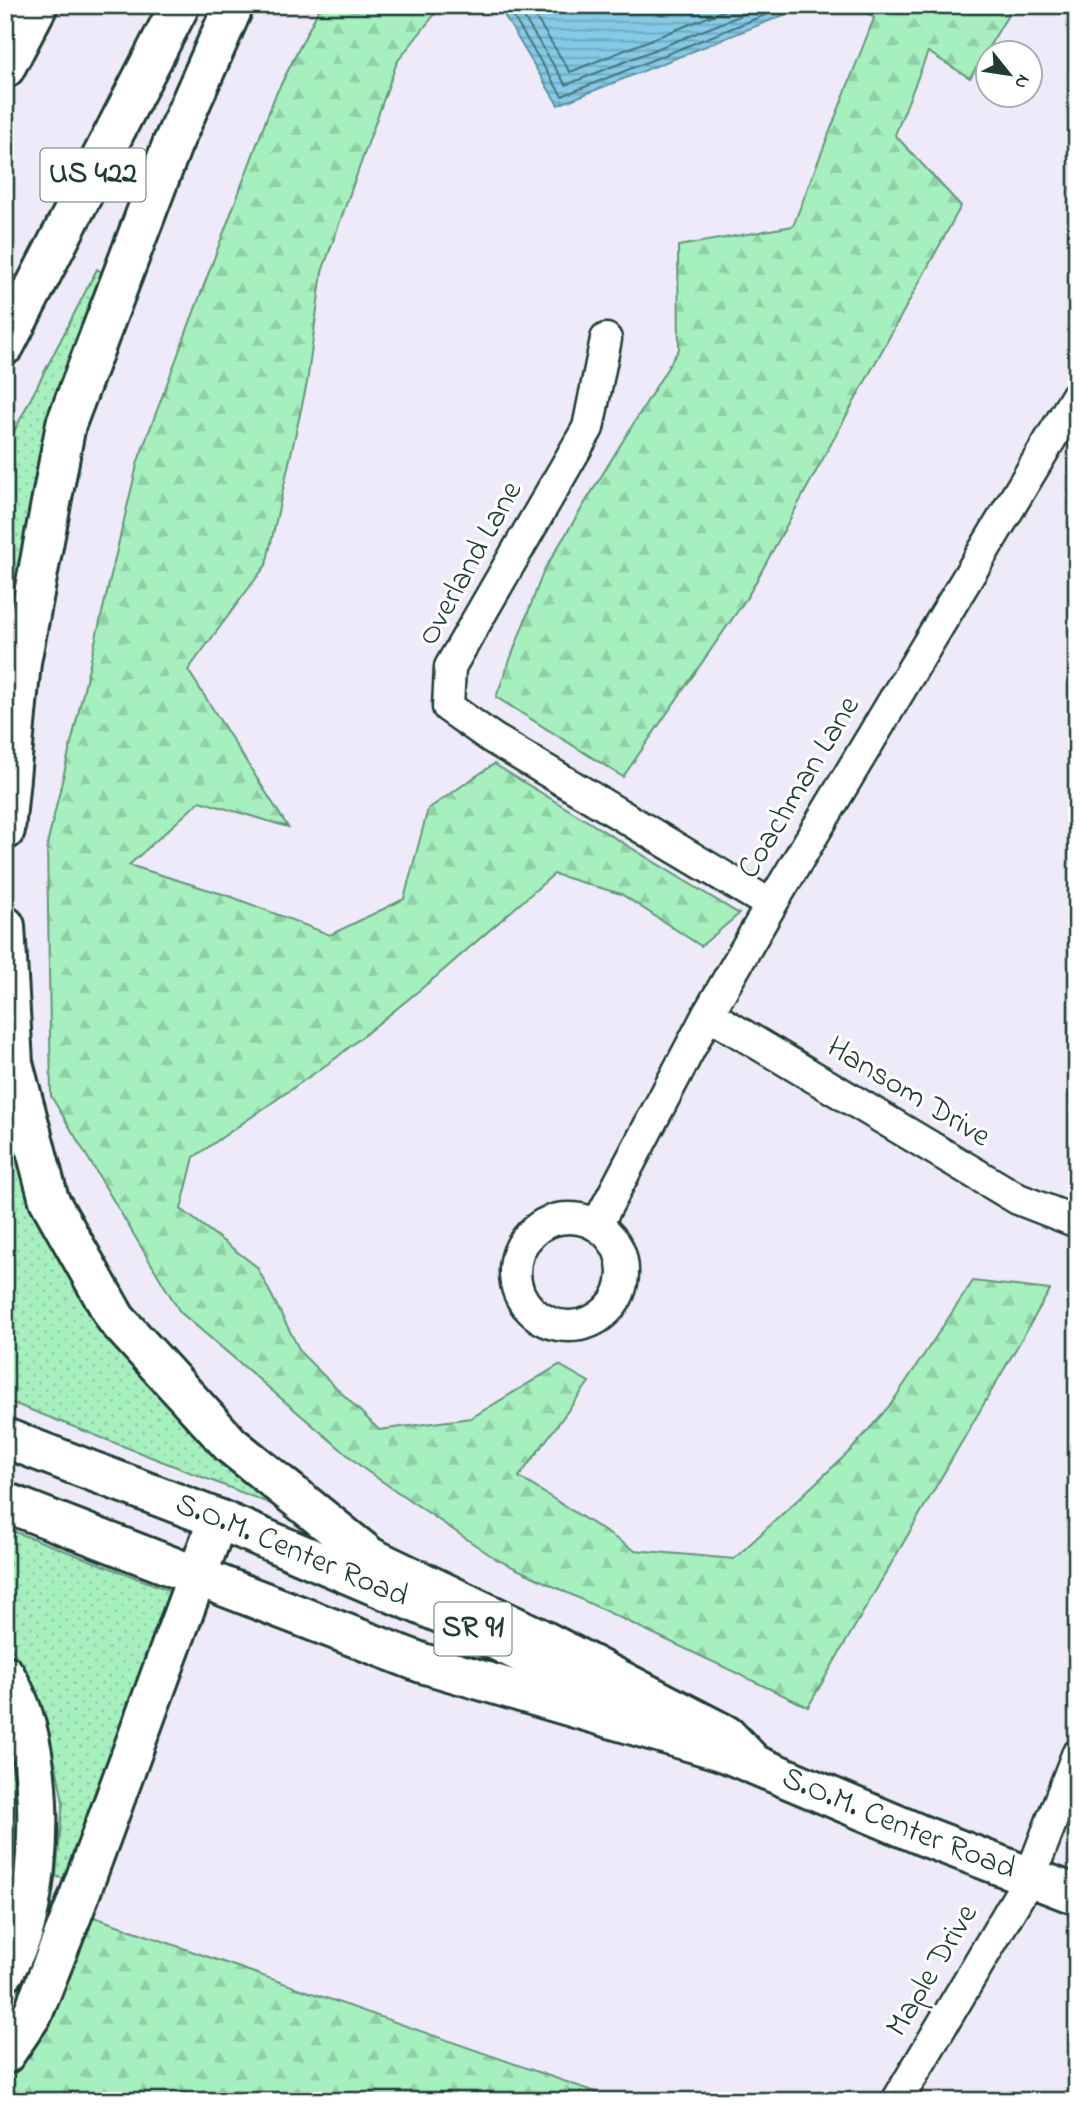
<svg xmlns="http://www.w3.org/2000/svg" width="1082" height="2106" font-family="'Indie Flower',sans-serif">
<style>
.grass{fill:url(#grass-dots);stroke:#62967a;stroke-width:2}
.forest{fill:url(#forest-firs);stroke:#62967a;stroke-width:2}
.water{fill:url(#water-rules);stroke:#5c929f;stroke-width:2}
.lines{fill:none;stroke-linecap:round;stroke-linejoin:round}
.shore{stroke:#48757b;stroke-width:2}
.minor-casing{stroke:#1f3d34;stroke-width:35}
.primary-casing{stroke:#1f3d34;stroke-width:44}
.motorway-casing{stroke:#1f3d34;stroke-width:44}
.minor{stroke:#fff;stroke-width:30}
.primary{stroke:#fff;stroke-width:38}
.motorway{stroke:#fff;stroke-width:38}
.labels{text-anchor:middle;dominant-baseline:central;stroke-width:6;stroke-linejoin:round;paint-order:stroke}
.shield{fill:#fff;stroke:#627771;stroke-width:2}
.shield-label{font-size:30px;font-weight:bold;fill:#1f3d34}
.street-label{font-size:32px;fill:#1f3d34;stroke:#fff}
</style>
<defs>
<pattern id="grass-dots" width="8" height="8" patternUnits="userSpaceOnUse" patternTransform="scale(1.75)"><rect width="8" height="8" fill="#a6f0bf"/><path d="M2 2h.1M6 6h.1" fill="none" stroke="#8ecfa5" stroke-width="1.8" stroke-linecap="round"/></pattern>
<pattern id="forest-firs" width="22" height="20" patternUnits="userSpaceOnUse" patternTransform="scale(1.75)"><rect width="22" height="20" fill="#a6f0bf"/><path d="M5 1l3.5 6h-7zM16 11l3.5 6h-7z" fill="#8ecfa5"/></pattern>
<pattern id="water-rules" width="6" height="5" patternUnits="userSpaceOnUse" patternTransform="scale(1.75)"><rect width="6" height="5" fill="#85cae6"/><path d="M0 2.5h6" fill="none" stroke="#6ca5bb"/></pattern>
</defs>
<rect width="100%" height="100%" fill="#efeaf9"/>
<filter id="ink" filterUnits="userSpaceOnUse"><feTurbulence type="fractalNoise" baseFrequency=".0143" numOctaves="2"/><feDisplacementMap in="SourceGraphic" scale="14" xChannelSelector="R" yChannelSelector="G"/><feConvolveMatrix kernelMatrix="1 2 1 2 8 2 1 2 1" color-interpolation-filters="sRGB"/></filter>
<g filter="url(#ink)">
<g class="grass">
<path d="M 97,269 L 108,277 L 53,425 L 5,626 L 5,449 Z"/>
<path d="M 5,1105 L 22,1163 L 279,1507 L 5,1400 Z"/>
<path d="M 5,1528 L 174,1592 L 68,1881 L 56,1876 L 63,1802 L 56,1765 L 22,1666 L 5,1639 Z"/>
<path d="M 5,1734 L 20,1807 L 11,1921 L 5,1932 Z"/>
</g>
<g class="forest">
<path d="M 321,5 L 442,5 L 397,62 L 322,272 L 307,383 L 266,565 L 188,670 L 288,827 L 200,801 L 129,865 L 232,897 L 330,935 L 404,899 L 428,809 L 494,764 L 739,914 L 701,946 L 621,894 L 554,874 L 438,975 L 336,1058 L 194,1157 L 181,1209 L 257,1267 L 301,1353 L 379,1430 L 471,1418 L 559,1365 L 589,1382 L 519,1477 L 634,1550 L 734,1559 L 851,1450 L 891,1404 L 973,1281 L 1050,1290 L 808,1707 L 496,1559 L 364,1469 L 180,1312 L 51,1096 L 47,845 L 138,461 L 275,96 Z"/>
<path d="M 855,5 L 1014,5 L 970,78 L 928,52 L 895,135 L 961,206 L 748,596 L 623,777 L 496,697 L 544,570 L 679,349 L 678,246 L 793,226 L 874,18 Z"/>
<path d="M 74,1910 L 621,2101 L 5,2101 L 5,2054 Z"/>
</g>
<path class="water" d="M 498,5 L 809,5 L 558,105 Z"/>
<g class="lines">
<g class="shore">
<path d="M 506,5 L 562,96 L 790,5"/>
<path d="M 516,5 L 566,85 L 767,5"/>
<path d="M 528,5 L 570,72 L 738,5"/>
</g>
<g class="minor-casing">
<g id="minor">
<path d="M 606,339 L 588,428 L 450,667 L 448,707 L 492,738 L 771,905"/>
<path d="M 708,1014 L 1018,1199 L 1077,1222"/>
<circle cx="569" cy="1272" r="54"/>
<path d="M 597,1225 L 708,1014 L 771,905 L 1077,395"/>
<path d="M 897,2101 L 1030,1877 L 1077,1755"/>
</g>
</g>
<g class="primary-casing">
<g id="primary">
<path id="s1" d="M 5,1438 L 218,1519 L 440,1613 L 643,1712"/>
<path d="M 5,1502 L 422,1663 L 722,1751"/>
<path id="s2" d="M 722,1751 L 926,1837 L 1077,1895"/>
</g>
</g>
<g class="motorway-casing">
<g id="motorway">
<path d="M 5,68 L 38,5"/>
<path d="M 5,345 L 180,5"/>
<path d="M 5,830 L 21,662 L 66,424 L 172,145 L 234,5"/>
<path d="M 5,926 L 13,1063 L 49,1200 L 116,1319 L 231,1445 L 370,1557 L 539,1638 L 726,1735 L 754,1764"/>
<path d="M 5,1675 C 45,1740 44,1860 23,1932 C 19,1945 11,1958 5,1971"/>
<path d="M 5,2054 L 33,2013 L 74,1910 L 218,1519"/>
</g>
</g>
<use href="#minor" class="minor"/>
<use href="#primary" class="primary"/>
<use href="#motorway" class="motorway"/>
</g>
</g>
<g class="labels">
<g class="shield">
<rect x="40.5" y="148.5" width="105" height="53" rx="5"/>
<rect x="434.5" y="1602.5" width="77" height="53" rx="5"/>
</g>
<g class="shield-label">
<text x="93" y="175">US 422</text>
<text x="473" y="1629">SR 91</text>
</g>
<g class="street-label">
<text transform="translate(471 564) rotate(-61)">Overland Lane</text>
<text transform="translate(800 788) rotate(-59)">Coachman Lane</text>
<text transform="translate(908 1093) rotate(31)">Hansom Drive</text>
<text stroke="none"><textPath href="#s1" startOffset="308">S.O.M. Center Road</textPath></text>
<text stroke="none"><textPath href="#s2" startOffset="191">S.O.M. Center Road</textPath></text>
<text transform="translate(933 1971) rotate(-59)">Maple Drive</text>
</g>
</g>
<rect width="1082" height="2106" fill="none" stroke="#fff" stroke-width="28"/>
<rect x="14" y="14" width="1054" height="2078" fill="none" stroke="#1f3d34" stroke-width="2.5" filter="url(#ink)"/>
<g transform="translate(1009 74) rotate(120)"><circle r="33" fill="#ffffff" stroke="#a5b1ae" stroke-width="2"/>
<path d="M0-5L12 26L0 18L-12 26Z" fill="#1f3d34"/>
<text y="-10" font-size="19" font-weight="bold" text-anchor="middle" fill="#1f3d34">N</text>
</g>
</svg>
